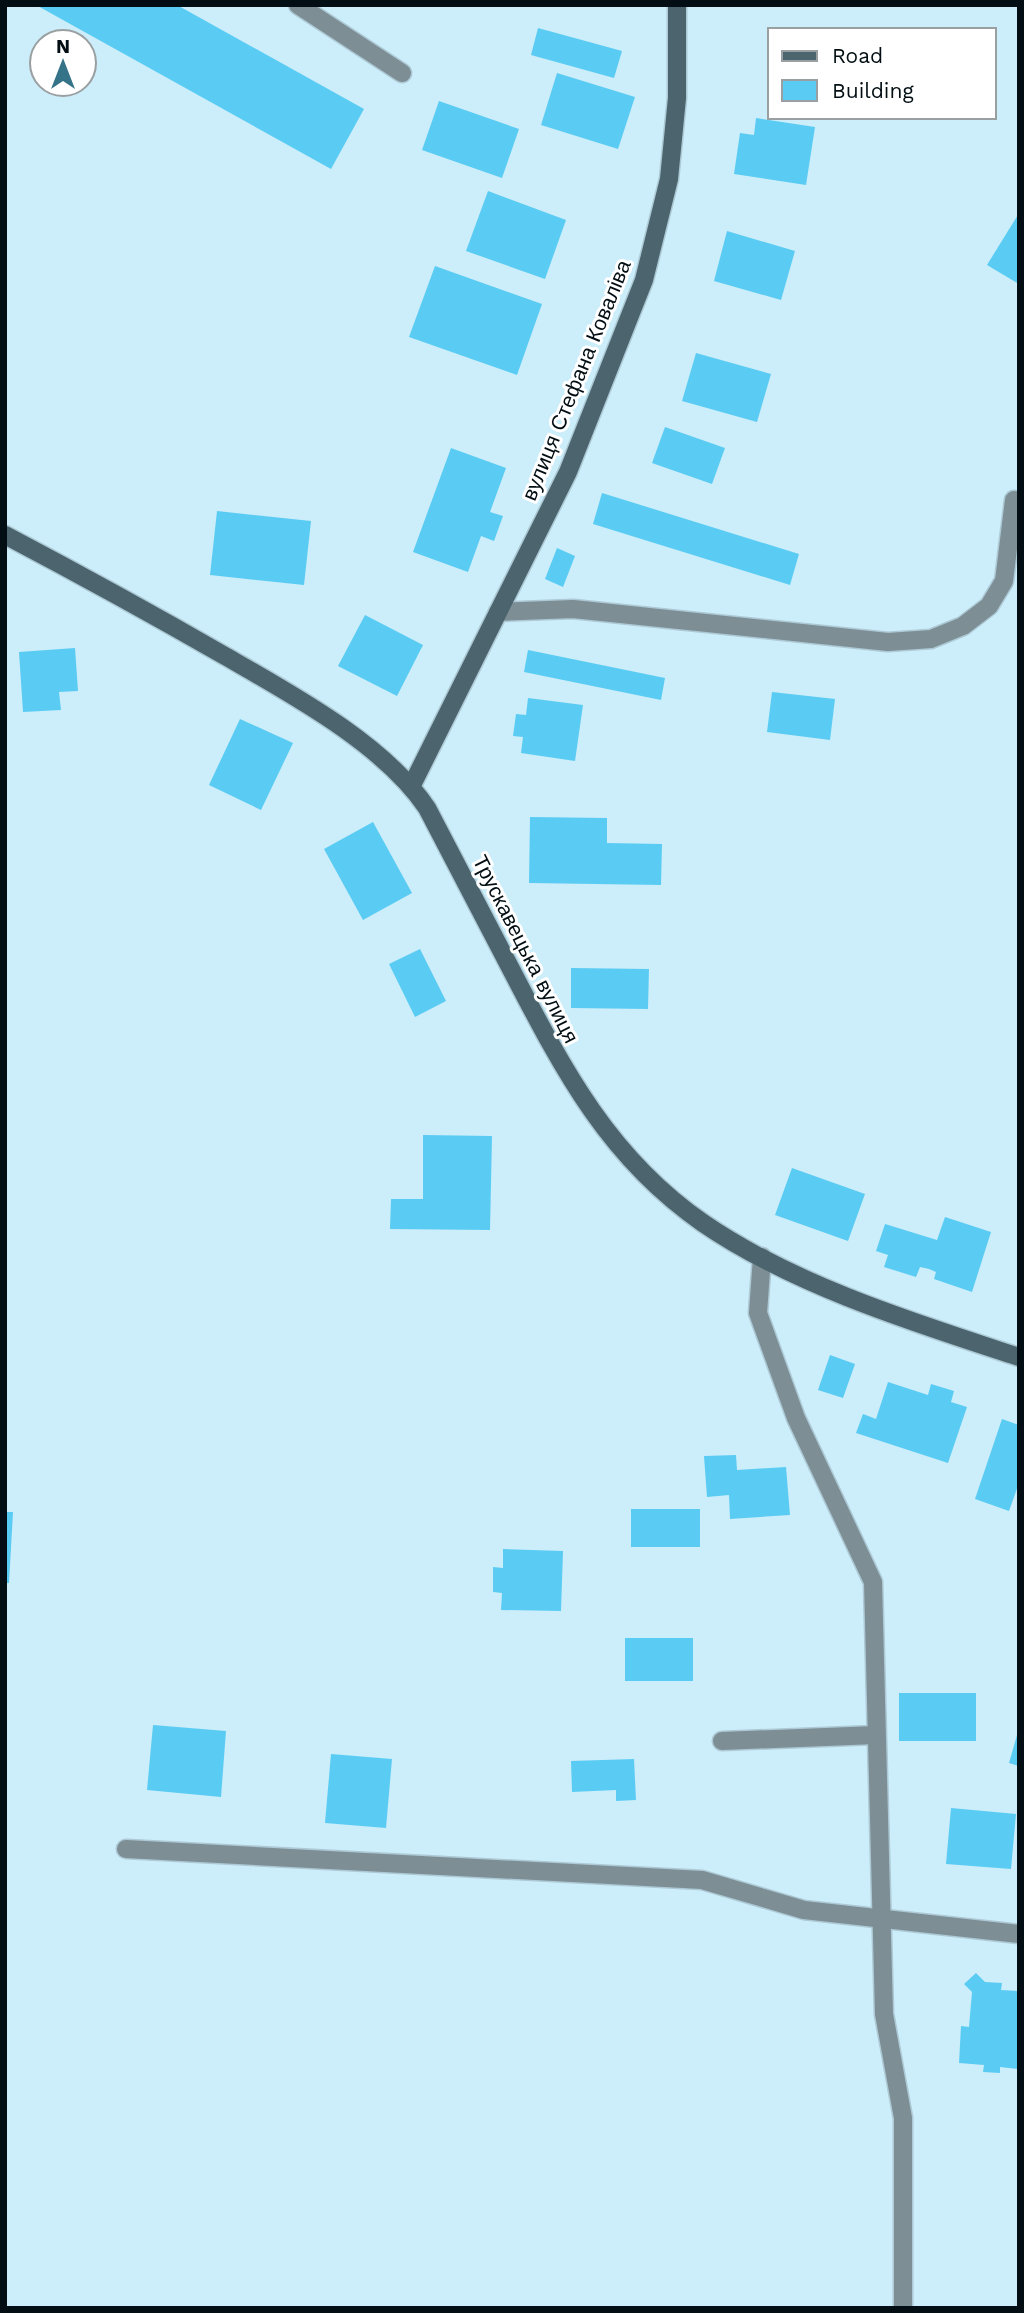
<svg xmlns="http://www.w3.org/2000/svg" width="1024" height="2313" font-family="'Work Sans',sans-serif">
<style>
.building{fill:#5accf3}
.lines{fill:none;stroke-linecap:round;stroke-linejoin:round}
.lane-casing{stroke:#acc9d5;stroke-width:21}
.street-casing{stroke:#acc9d5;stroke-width:21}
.secondary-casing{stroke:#acc9d5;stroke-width:21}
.lane{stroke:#7d8e95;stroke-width:18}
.street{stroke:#7d8e95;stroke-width:18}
.secondary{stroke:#4b646d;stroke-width:18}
.labels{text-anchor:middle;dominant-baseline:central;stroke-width:6;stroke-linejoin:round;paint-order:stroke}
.street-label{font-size:21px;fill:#020e13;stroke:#fff}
</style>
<rect width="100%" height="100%" fill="#ccedfa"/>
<g class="building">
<path d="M 36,5 L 177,5 L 364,109 L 331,169 Z"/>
<path d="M 538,28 L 622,51 L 614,78 L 531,55 Z"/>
<path d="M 557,73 L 635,97 L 618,149 L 541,125 Z"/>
<path d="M 439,101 L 519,129 L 502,178 L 422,150 Z"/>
<path d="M 756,118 L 815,127 L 806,185 L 734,174 L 740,133 L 754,135 Z"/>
<path d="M 488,191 L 566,220 L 545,279 L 466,251 Z"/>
<path d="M 1019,213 L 1019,284 L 987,265 Z"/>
<path d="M 727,231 L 795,251 L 781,300 L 714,281 Z"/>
<path d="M 435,266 L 542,304 L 517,375 L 409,337 Z"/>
<path d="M 696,353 L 771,374 L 757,422 L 682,401 Z"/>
<path d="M 665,427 L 725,448 L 712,484 L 652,463 Z"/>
<path d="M 451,448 L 506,468 L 490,512 L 503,516 L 494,541 L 481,536 L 468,572 L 413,552 Z"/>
<path d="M 602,493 L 799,554 L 790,585 L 593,524 Z"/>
<path d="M 217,511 L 311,521 L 304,585 L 210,575 Z"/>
<path d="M 557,548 L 575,556 L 563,587 L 545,579 Z"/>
<path d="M 365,615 L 423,645 L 397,696 L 338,666 Z"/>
<path d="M 75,648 L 78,691 L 59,692 L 61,710 L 23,712 L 19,652 Z"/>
<path d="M 528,650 L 665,678 L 661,700 L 524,672 Z"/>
<path d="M 772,692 L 835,699 L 830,740 L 767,732 Z"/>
<path d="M 528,698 L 583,705 L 575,761 L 521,753 L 523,737 L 513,736 L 516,714 L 526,715 Z"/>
<path d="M 240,719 L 293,743 L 261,810 L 209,785 Z"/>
<path d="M 530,817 L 607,818 L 607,843 L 662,844 L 661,885 L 529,883 Z"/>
<path d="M 373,822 L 412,893 L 363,920 L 324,849 Z"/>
<path d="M 420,949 L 446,1001 L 415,1017 L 389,964 Z"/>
<path d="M 571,968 L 649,969 L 648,1009 L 571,1008 Z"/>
<path d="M 423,1135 L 492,1136 L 490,1230 L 390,1229 L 391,1199 L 423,1199 Z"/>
<path d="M 792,1168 L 865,1194 L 848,1241 L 775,1215 Z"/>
<path d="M 945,1217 L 991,1232 L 972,1292 L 934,1279 L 936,1272 L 929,1269 L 920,1267 L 916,1277 L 884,1267 L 888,1255 L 876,1251 L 885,1224 L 937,1240 Z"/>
<path d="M 830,1355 L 855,1364 L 843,1398 L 818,1390 Z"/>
<path d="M 888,1382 L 928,1395 L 931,1384 L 954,1391 L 951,1402 L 967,1407 L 948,1463 L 856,1433 L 863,1414 L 876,1419 Z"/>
<path d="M 1002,1419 L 1019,1425 L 1019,1483 L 1009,1511 L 975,1499 Z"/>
<path d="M 736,1455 L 737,1470 L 786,1467 L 790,1515 L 730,1519 L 729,1495 L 707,1497 L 704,1456 Z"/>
<rect x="631" y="1509" width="69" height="38"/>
<path d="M 5,1512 L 13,1512 L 9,1583 L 5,1583 Z"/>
<path d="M 503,1549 L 563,1551 L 561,1611 L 501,1610 L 502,1593 L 493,1592 L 493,1567 L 503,1568 Z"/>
<rect x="625" y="1638" width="68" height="43"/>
<rect x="899" y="1693" width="77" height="48"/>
<path d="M 153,1725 L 226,1731 L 221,1797 L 147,1790 Z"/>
<path d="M 1019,1728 L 1019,1766 L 1009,1763 Z"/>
<path d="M 331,1754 L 392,1759 L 386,1828 L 325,1823 Z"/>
<path d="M 634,1759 L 636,1800 L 616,1801 L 616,1790 L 572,1792 L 571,1761 Z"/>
<path d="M 951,1808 L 1016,1814 L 1011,1869 L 946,1864 Z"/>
<path d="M 976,1973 L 985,1982 L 1002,1983 L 1001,1990 L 1019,1991 L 1019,2069 L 1000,2067 L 1000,2073 L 983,2072 L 984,2065 L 959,2063 L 961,2026 L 969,2027 L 972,1992 L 964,1984 Z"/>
</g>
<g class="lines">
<g class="lane-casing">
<g id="lane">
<path d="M 298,5 L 402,73"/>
<path d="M 498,612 L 573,609 L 888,642 L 931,639 L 963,626 L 989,606 L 1004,581 L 1014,500"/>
<path d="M 722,1741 L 876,1735"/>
<path d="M 126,1849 L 702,1880 L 804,1910 L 1019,1934"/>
</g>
</g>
<g class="street-casing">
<path id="street" d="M 762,1257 L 758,1313 L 796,1418 L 873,1582 L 884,2014 L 903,2118 L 903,2308"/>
</g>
<g class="secondary-casing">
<g id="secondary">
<path d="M 5,535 C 79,574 152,614 225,656 C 291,694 384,744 427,808 C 456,863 484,918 513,973 C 564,1071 609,1158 703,1223 C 793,1285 915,1323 1019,1357"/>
<path d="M 412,785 L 568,472 L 644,280 L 669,179 L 677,98 L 677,5"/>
</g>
</g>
<use href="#lane" class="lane"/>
<use href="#street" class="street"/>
<use href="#secondary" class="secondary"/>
</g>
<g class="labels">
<g class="street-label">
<text transform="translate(576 380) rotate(-68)">вулиця Стефана Коваліва</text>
<text transform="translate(526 949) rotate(63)">Трускавецька вулиця</text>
</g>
</g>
<rect width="1024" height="2313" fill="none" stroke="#020e13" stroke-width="14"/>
<rect x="768" y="28" width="228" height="91" fill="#ffffff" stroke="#9a9fa1" stroke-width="2"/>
<rect x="782" y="51" width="35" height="10" fill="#4b646d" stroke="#9a9fa1" stroke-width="2"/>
<text x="832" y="63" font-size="21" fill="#020e13">Road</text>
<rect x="782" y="80" width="35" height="21" fill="#5accf3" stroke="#9a9fa1" stroke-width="2"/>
<text x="832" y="98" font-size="21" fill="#020e13">Building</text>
<g transform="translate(63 63)"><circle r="33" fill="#ffffff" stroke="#9a9fa1" stroke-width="2"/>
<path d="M0-5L12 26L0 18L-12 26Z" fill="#357388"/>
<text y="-10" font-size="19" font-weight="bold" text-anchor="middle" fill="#020e13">N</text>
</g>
</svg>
